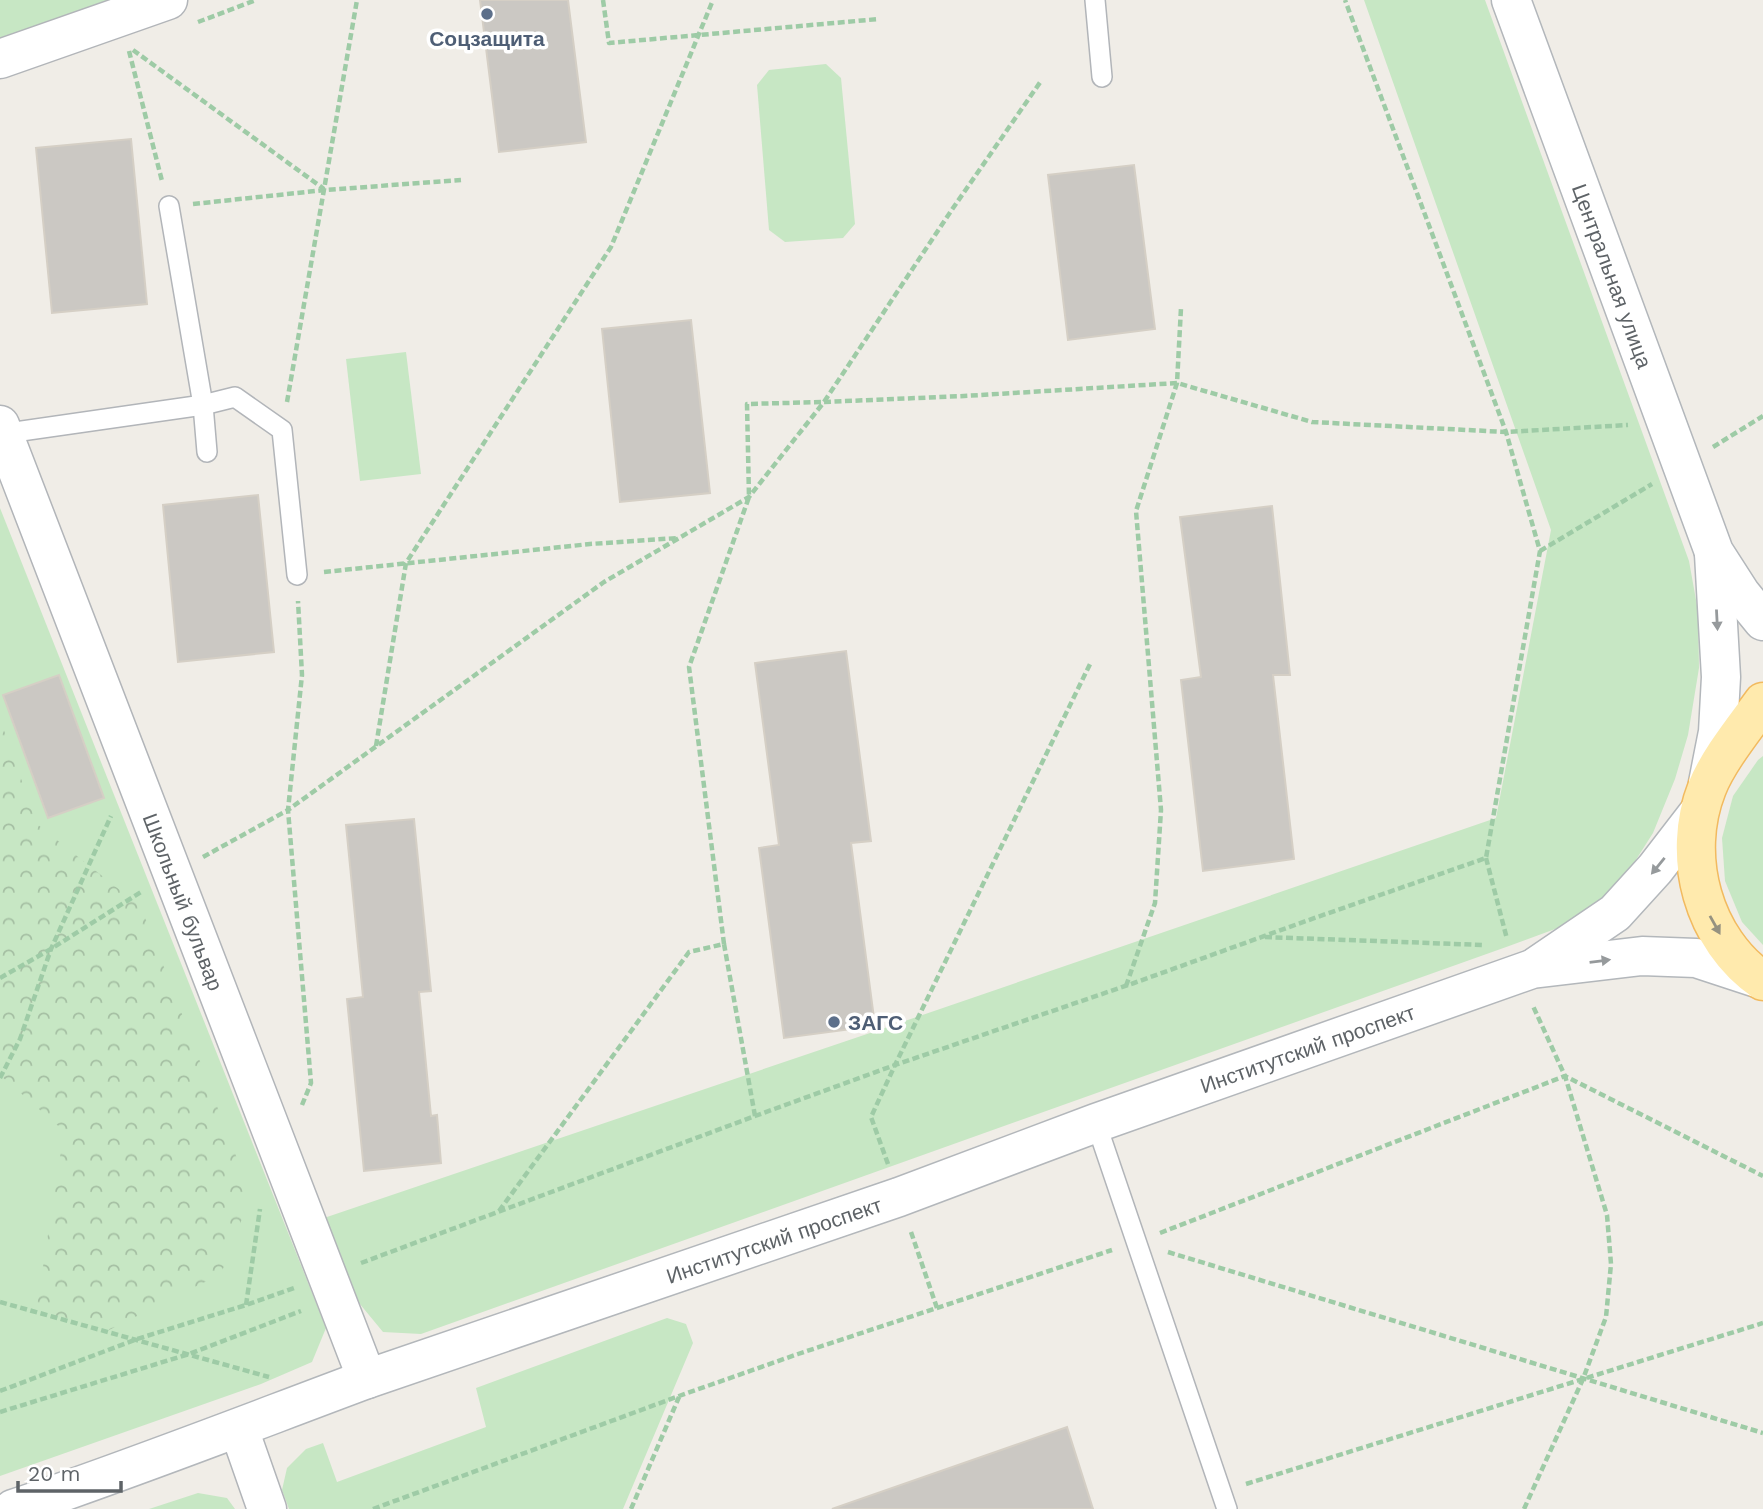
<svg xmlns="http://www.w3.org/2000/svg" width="1763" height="1509" font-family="'Work Sans',sans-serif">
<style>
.grass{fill:#c7e7c4}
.forest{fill:url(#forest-crowns)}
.building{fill:#cbc8c3;stroke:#d5cfc5;stroke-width:2}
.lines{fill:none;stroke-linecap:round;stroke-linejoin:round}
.lane-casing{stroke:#b2b5b9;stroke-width:22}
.street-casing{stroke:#b2b5b9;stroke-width:41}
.secondary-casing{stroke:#b3b7bb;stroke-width:41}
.primary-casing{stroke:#f2ba5f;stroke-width:41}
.path{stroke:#9ecba6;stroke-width:4.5;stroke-dasharray:7 3.5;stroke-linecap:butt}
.lane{stroke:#fff;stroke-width:19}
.street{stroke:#fff;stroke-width:38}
.secondary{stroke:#fff;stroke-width:38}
.primary{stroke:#ffeaad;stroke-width:38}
.oneway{fill:#969a9c}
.oneway2{fill:#969280}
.service-dot{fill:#5c6f8a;stroke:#fff;stroke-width:2.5}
.labels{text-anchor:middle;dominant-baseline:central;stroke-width:7;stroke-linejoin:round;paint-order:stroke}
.service-label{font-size:21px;font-weight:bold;fill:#4e5e75;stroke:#fff}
.street-label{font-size:21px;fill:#5e6367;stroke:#fff}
</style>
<defs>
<pattern id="forest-crowns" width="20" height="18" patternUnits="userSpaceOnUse" patternTransform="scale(1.75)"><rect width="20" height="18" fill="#c7e7c4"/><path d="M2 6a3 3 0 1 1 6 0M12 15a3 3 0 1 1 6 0" fill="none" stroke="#a5bfa3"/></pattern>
</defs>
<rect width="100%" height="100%" fill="#f0ede7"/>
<g class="grass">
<path d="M 0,0 L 125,0 L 0,47 Z"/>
<path d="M 1364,0 L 1485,0 L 1689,561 L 1698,611 L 1699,668 L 1688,735 L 1675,779 L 1653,833 L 1618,888 L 1566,925 L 1509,946 L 421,1334 L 383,1332 L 350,1292 L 324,1218 L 870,1033 L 1496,818 L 1551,530 Z"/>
<path d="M 826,64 L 841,78 L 855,224 L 843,238 L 785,242 L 769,230 L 757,85 L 769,70 Z"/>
<path d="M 406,352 L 421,474 L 360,481 L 346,359 Z"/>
<path d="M 0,508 L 326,1328 L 312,1362 L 261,1384 L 0,1476 Z"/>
<path d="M 1763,756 L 1763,945 L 1742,922 L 1725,881 L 1722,838 L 1733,796 L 1758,760 Z"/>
<path d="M 667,1318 L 686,1324 L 693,1343 L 623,1509 L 289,1509 L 282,1490 L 287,1468 L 306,1449 L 323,1443 L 337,1482 L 486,1427 L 476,1388 Z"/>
<path d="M 198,1493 L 227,1498 L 235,1509 L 149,1509 Z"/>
</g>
<path class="forest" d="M 0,719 L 37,824 L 141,907 L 251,1195 L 221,1274 L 107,1331 L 36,1312 L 64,1131 L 0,1075 Z"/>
<g class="building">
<path d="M 480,0 L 568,0 L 586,142 L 499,152 Z"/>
<path d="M 131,139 L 147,304 L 52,313 L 36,148 Z"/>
<path d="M 1134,165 L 1155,329 L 1068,340 L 1048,175 Z"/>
<path d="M 691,320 L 710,493 L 620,502 L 602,329 Z"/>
<path d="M 258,495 L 274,652 L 178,662 L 163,505 Z"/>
<path d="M 1272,506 L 1290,675 L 1273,675 L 1294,859 L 1203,871 L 1181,680 L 1201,677 L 1180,517 Z"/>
<path d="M 846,651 L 871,841 L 851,843 L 875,1026 L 784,1038 L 759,848 L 779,845 L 755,663 Z"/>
<path d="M 59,675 L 104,798 L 48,818 L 3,695 Z"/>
<path d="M 414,819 L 431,991 L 419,992 L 431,1116 L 437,1115 L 441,1163 L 364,1171 L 347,999 L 363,997 L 346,825 Z"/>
<path d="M 1067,1427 L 1093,1509 L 832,1509 Z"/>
</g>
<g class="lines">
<g class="lane-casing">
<g id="lane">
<path d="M 1095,0 L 1102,77"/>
<path d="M 169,206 L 203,405 L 207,452"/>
<path d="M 0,434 L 203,405 L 235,397 L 282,430 L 297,575"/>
<path d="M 1096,1123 L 1227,1509"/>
</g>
</g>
<g class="street-casing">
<g id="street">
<path d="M 0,59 L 168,0"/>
<path id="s1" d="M 0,425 L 367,1379"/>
<path d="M 239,1429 L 267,1509"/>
</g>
</g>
<g class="secondary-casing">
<g id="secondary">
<path id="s2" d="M 1511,0 L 1714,552 L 1741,594 L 1763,621"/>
<path d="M 1708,783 L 1718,732 L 1721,677 L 1714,554"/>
<path d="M 1537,966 L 1615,913 L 1655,869 L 1699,812"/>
<path id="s3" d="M 13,1509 C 132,1469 249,1423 367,1379 L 899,1197 L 1096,1123 L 1532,969 L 1642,956 L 1696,958 L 1760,979"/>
</g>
</g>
<g class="primary-casing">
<path id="primary" d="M 1763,702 C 1745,727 1718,760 1707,788 C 1680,856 1703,940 1763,981"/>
</g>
<g class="path">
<path d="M 603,0 L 609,43 L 879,19"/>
<path d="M 198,22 L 256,0"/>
<path d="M 133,50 L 324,189"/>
<path d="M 129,51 L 162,181"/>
<path d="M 193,204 L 325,190 L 461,180"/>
<path d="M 287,402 L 357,0"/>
<path d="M 1713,447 L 1763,416"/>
<path d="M 1540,551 L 1652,484"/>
<path d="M 324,572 L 590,544 L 678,538"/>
<path d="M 376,746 L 406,563 L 611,247 L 713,0"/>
<path d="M 203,857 L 288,810 L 302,675 L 298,601"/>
<path d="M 1486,858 L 1507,939"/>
<path d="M 1265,937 L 1484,945"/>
<path d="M 724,944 L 689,667 L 749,497 L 747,404 L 824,402 L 951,211 L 1041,81"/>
<path d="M 0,978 L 51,949 L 141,892"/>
<path d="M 1126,986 L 1155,903 L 1161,810 L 1136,511 L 1177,383 L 1181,308"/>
<path d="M 0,1078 L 20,1039 L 51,949 L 111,816"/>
<path d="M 302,1105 L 311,1083 L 288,810 L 604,582 L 749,497 L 824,402 L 964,396 L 1177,383 L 1312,422 L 1506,432 L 1628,425"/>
<path d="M 888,1164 L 871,1117 L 895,1065 L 1091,662"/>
<path d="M 499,1211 L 689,952 L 724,944 L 755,1116"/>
<path d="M 911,1232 L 937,1308"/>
<path d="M 1160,1233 L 1565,1076 L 1763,1176"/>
<path d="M 1168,1252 L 1763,1433"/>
<path d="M 361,1263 L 755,1116 L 895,1065 L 1134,983 L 1306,921 L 1486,858 L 1540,551 L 1506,432 L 1345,0"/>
<path d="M 0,1302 L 269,1377"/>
<path d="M 246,1305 L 260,1209"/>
<path d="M 0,1391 L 137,1339 L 246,1305 L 294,1288"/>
<path d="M 0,1412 L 189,1354 L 301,1311"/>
<path d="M 1246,1484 L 1763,1323"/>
<path d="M 373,1509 L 679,1396 L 798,1354 L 1112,1250"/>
<path d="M 631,1509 L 679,1397"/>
<path d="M 1524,1509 L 1583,1379 L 1606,1317 L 1611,1264 L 1607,1215 L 1565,1076 L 1533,1006"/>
</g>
<use href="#lane" class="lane"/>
<use href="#street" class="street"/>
<use href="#secondary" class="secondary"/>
<use href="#primary" class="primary"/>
</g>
<defs><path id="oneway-solid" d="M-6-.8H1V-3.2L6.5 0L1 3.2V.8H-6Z" transform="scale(1.75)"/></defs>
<g class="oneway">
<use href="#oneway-solid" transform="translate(1717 620) rotate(87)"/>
<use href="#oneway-solid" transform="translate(1658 866) rotate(129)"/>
<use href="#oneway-solid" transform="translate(1600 961) rotate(-7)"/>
</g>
<use class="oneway2" href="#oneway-solid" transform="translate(1715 925) rotate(61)"/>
<g class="service-dot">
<circle cx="487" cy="14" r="7"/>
<circle cx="834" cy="1022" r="7"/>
</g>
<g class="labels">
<g class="service-label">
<text x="487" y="38">Соцзащита</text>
<text x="848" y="1022" text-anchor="start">ЗАГС</text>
</g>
<g class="street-label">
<text stroke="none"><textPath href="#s2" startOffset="294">Центральная улица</textPath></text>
<text stroke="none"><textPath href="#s1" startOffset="511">Школьный бульвар</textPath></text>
<text stroke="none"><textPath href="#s3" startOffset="1374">Институтский проспект</textPath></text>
<text stroke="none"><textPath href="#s3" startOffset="807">Институтский проспект</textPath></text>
</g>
</g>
<path d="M18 1481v10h103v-10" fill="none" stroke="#5e6367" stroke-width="3.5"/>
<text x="28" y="1481" font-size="21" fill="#5e6367" stroke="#ffffff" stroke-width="5" paint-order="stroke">20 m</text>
</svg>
